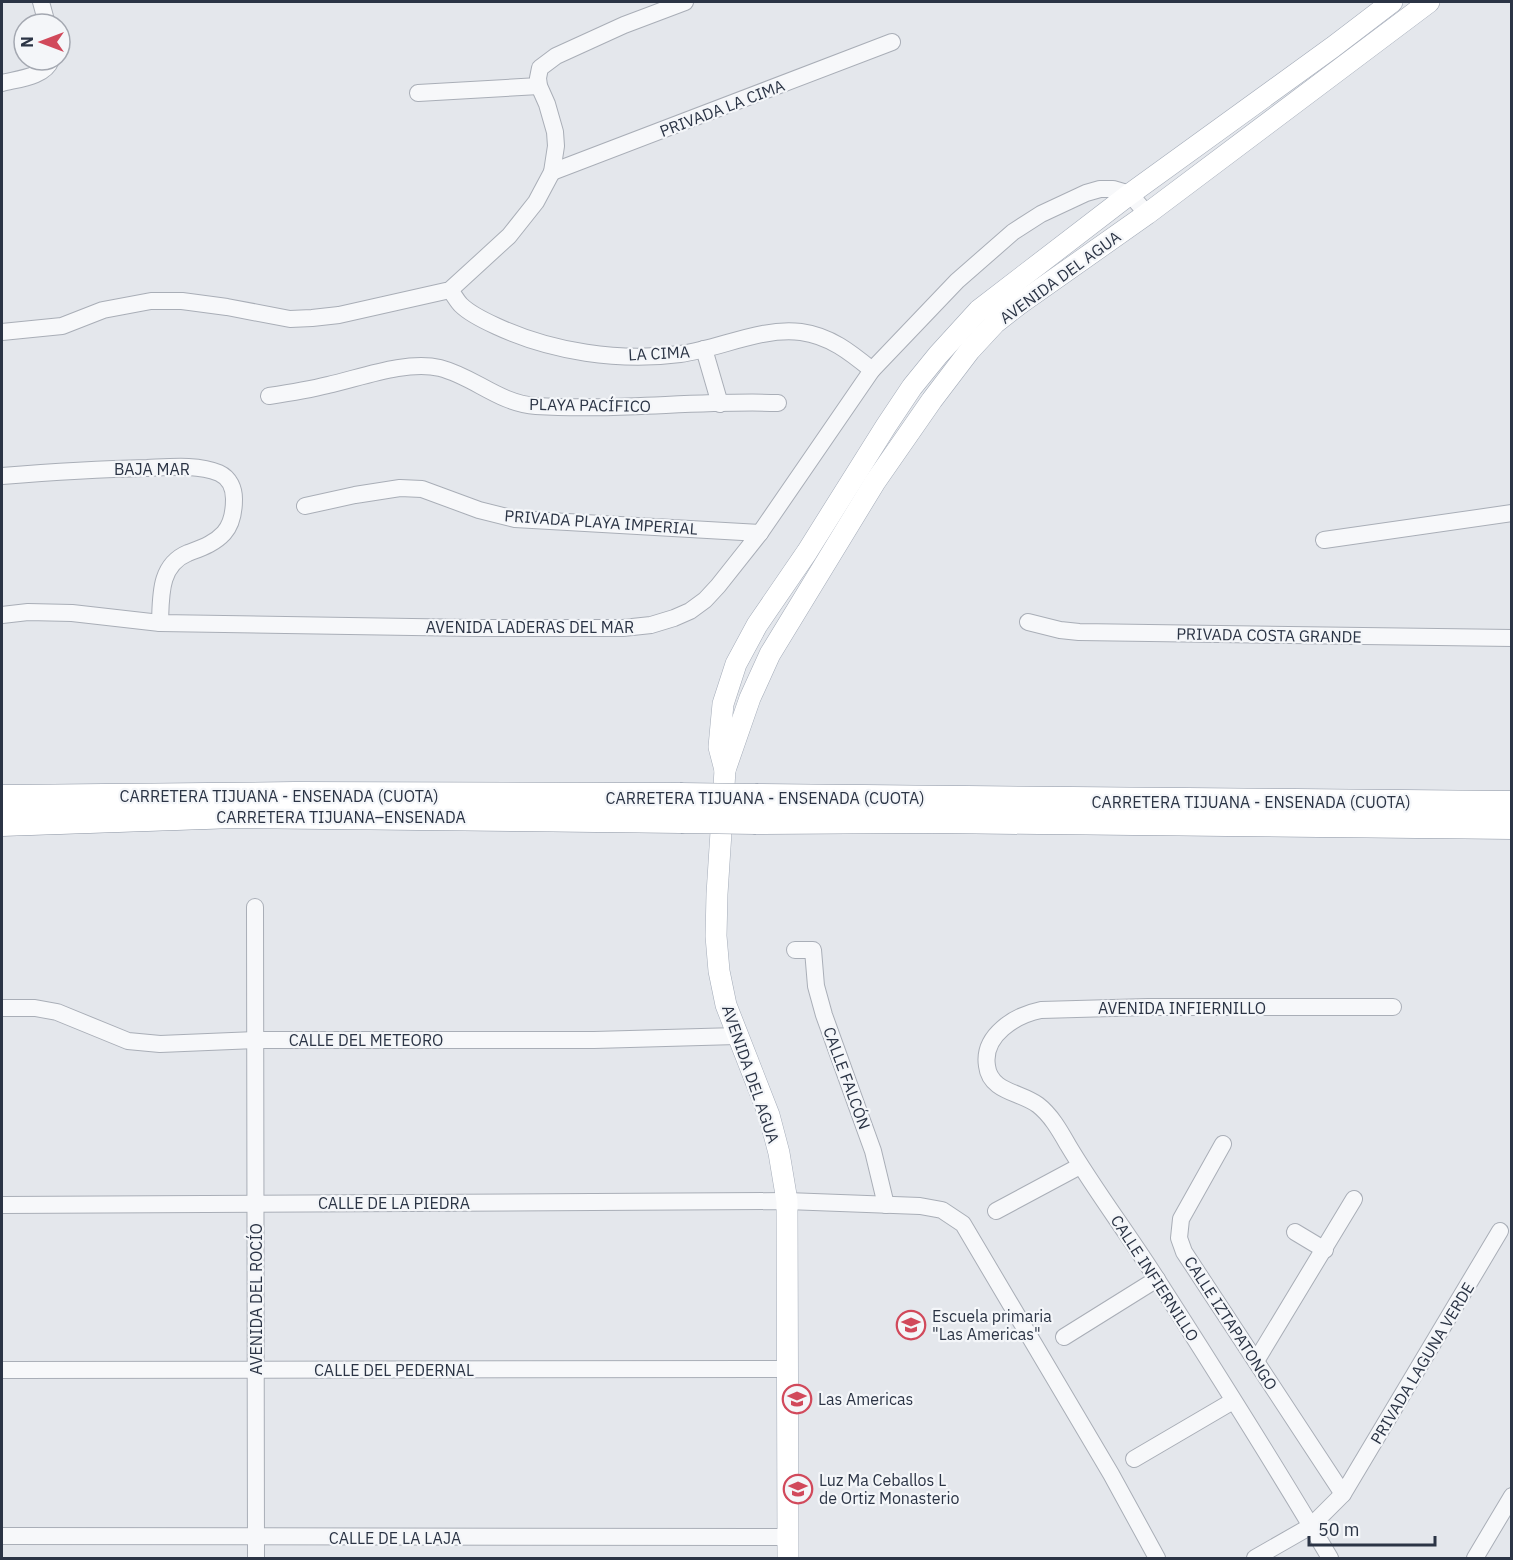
<svg xmlns="http://www.w3.org/2000/svg" width="1513" height="1560" font-family="'IBM Plex Sans',sans-serif">
<style>
.lines{fill:none;stroke-linecap:round;stroke-linejoin:round}
.minor-casing{stroke:#a9aeb7;stroke-width:18}
.major-casing{stroke:#a3abb8;stroke-width:22}
.highway-casing{stroke:#8b94a3;stroke-width:27}
.minor{stroke:#f7f8fa;stroke-width:16}
.major{stroke:#fff;stroke-width:21}
.highway{stroke:#fff;stroke-width:26}
.highway-bridge-casing{stroke:#8b94a3;stroke-width:27;stroke-linecap:butt}
.highway-bridge{stroke:#fff;stroke-width:26}
.labels{text-anchor:middle;dominant-baseline:central;stroke-width:4.5;stroke-linejoin:round;paint-order:stroke}
.street-label{font-size:16px;fill:#2b3445;stroke:#f4f6f9}
.poi-label{font-size:16px;fill:#2b3445;stroke:#f4f6f9;text-anchor:start}
</style>
<rect width="100%" height="100%" fill="#e4e7ec"/>
<g class="lines">
<g class="minor-casing">
<g id="minor">
<path d="M 41,2 L 47,24"/>
<path d="M 2,83 C 17,79 45,77 51,60"/>
<path d="M 418,93 L 539,86"/>
<path d="M 552,172 L 892,42"/>
<path d="M 450,290 C 454,295 457,301 461,305 C 470,314 485,321 496,326 C 552,352 619,362 680,354 C 720,349 760,327 801,332 C 830,336 850,352 872,370"/>
<path d="M 2,332 L 62,326 L 103,310 L 151,301 L 182,301 L 227,307 L 290,319 L 312,318 L 339,315 L 450,290 L 509,236 L 536,202 L 552,172 L 556,146 L 555,132 L 547,104 L 539,86 L 538,78 L 540,68 L 556,56 L 624,25 L 685,2"/>
<path d="M 704,349 L 720,404"/>
<path d="M 269,396 C 289,393 308,390 328,385 C 360,378 406,360 440,368 C 475,377 498,403 536,406 C 617,411 698,400 778,403"/>
<path d="M 2,476 C 50,472 98,469 147,468 C 170,467 198,464 219,473 C 230,478 234,489 234,499 C 234,511 232,524 224,533 C 214,544 201,548 188,553 C 159,565 161,596 160,623"/>
<path d="M 305,506 L 355,495 L 400,488 L 422,489 L 479,510 L 515,519 L 760,533"/>
<path d="M 1324,540 L 1512,513"/>
<path d="M 2,615 L 28,612 L 72,613 L 160,623 L 475,628 L 623,628 L 651,625 L 674,618 L 690,611 L 705,600 L 718,586 L 760,533 L 872,370 L 957,281 L 1013,232 L 1041,214 L 1086,193 L 1100,189 L 1113,189 L 1130,194 L 1147,214"/>
<path d="M 1028,622 L 1060,630 L 1079,632 L 1512,638"/>
<path d="M 255,907 L 256,1558"/>
<path d="M 795,950 L 813,950 L 816,986 L 824,1015 L 873,1151 L 886,1205"/>
<path d="M 2,1008 L 35,1008 L 57,1012 L 128,1041 L 160,1044 L 256,1040 L 594,1040 L 737,1036"/>
<path d="M 1223,1144 L 1181,1219 L 1179,1238 L 1184,1252 L 1343,1494"/>
<path d="M 2,1205 L 787,1201 L 920,1206 L 942,1210 L 963,1224 L 1111,1474 L 1157,1558"/>
<path d="M 996,1211 L 1080,1166"/>
<path d="M 1295,1232 L 1325,1250"/>
<path d="M 1064,1337 L 1157,1279"/>
<path d="M 1256,1361 L 1354,1199"/>
<path d="M 2,1370 L 787,1369"/>
<path d="M 1134,1459 L 1233,1401"/>
<path d="M 2,1536 L 788,1537"/>
<path d="M 1255,1558 L 1311,1526 L 1343,1494 L 1500,1231"/>
<path d="M 1330,1558 C 1275,1465 1217,1373 1158,1281 C 1129,1235 1096,1192 1068,1145 C 1060,1131 1051,1115 1038,1105 C 1021,1092 990,1092 987,1066 C 982,1035 1016,1015 1041,1010 L 1148,1007 L 1393,1007"/>
<path d="M 1475,1558 L 1512,1496"/>
</g>
</g>
<g class="major-casing">
<g id="major">
<path d="M 725,770 L 719,747 L 721,725 L 723,704 L 736,664 L 757,625 L 807,552 L 886,426 L 912,387 L 938,355 L 979,310 L 1130,194 L 1333,47 L 1392,2"/>
<path d="M 788,1558 L 787,1201 L 779,1153 L 769,1115 L 726,1005 L 719,971 L 716,936 L 717,894 L 725,770 L 750,698 L 770,654 L 875,482 L 932,400 L 970,350 L 995,323 L 1018,305 L 1147,214 L 1429,2"/>
</g>
</g>
<g class="highway-casing">
<g id="highway">
<path d="M 758,797 L 1512,804"/>
<path d="M 2,798 L 295,795 L 680,796"/>
<path d="M 756,821 L 932,820 L 1512,826"/>
<path d="M 2,823 L 235,815 L 681,820"/>
</g>
</g>
<use href="#minor" class="minor"/>
<use href="#major" class="major"/>
<use href="#highway" class="highway"/>
<g class="highway-bridge-casing">
<g id="highway-bridge">
<path d="M 680,796 L 758,797"/>
<path d="M 681,820 L 756,821"/>
</g>
</g>
<use href="#highway-bridge" class="highway-bridge"/>
</g>
<defs>
<g id="school-ring" transform="scale(1.5)"><circle r="9.5" fill="#f4f6f9" stroke="#d1495b" stroke-width="1.5"/><path d="M0-5L7-2L0 1L-7-2ZM-4 1L0 2.5L4 1V4Q0 6-4 4Z" fill="#d1495b"/></g>
</defs>
<g fill-rule="evenodd">
<use href="#school-ring" x="911" y="1325"/>
<use href="#school-ring" x="797" y="1399"/>
<use href="#school-ring" x="798" y="1489"/>
</g>
<g class="labels">
<g class="street-label">
<text transform="translate(722 108) rotate(-21)">PRIVADA LA CIMA</text>
<text transform="translate(1060 277) rotate(-36)">AVENIDA DEL AGUA</text>
<text transform="translate(659 353) rotate(-3)">LA CIMA</text>
<text transform="translate(590 405) rotate(1)">PLAYA PACÍFICO</text>
<text x="152" y="469">BAJA MAR</text>
<text transform="translate(601 522) rotate(4)">PRIVADA PLAYA IMPERIAL</text>
<text x="530" y="627">AVENIDA LADERAS DEL MAR</text>
<text transform="translate(1269 635) rotate(1)">PRIVADA COSTA GRANDE</text>
<text x="279" y="796">CARRETERA TIJUANA - ENSENADA (CUOTA)</text>
<text x="765" y="798">CARRETERA TIJUANA - ENSENADA (CUOTA)</text>
<text x="1251" y="802">CARRETERA TIJUANA - ENSENADA (CUOTA)</text>
<text x="341" y="817">CARRETERA TIJUANA–ENSENADA</text>
<text x="1182" y="1008">AVENIDA INFIERNILLO</text>
<text x="366" y="1040">CALLE DEL METEORO</text>
<text transform="translate(751 1074) rotate(71)">AVENIDA DEL AGUA</text>
<text transform="translate(847 1078) rotate(70)">CALLE FALCÓN</text>
<text x="394" y="1203">CALLE DE LA PIEDRA</text>
<text transform="translate(1155 1278) rotate(57)">CALLE INFIERNILLO</text>
<text transform="translate(256 1299) rotate(-90)">AVENIDA DEL ROCÍO</text>
<text transform="translate(1231 1323) rotate(57)">CALLE IZTAPATONGO</text>
<text transform="translate(1422 1363) rotate(-59)">PRIVADA LAGUNA VERDE</text>
<text x="394" y="1370">CALLE DEL PEDERNAL</text>
<text x="395" y="1538">CALLE DE LA LAJA</text>
</g>
<g class="poi-label">
<text x="932" y="1316">Escuela primaria<tspan x="932" dy="18">"Las Americas"</tspan></text>
<text x="818" y="1399">Las Americas</text>
<text x="819" y="1480">Luz Ma Ceballos L<tspan x="819" dy="18">de Ortiz Monasterio</tspan></text>
</g>
</g>
<rect width="1513" height="1560" fill="none" stroke="#2b3445" stroke-width="6"/>
<g transform="translate(42 42) rotate(270)"><circle r="28" fill="#f4f6f9" stroke="#a4a8b1" stroke-width="1.5"/>
<path d="M0-4.5L10 22L0 15L-10 22Z" fill="#d1495b"/>
<text y="-9" font-size="16" font-weight="bold" text-anchor="middle" fill="#2b3445">N</text>
</g>
<path d="M1309 1536v9h126v-9" fill="none" stroke="#2b3445" stroke-width="3"/>
<text x="1318" y="1536" font-size="18" fill="#2b3445" stroke="#f4f6f9" stroke-width="4.5" paint-order="stroke">50 m</text>
</svg>
